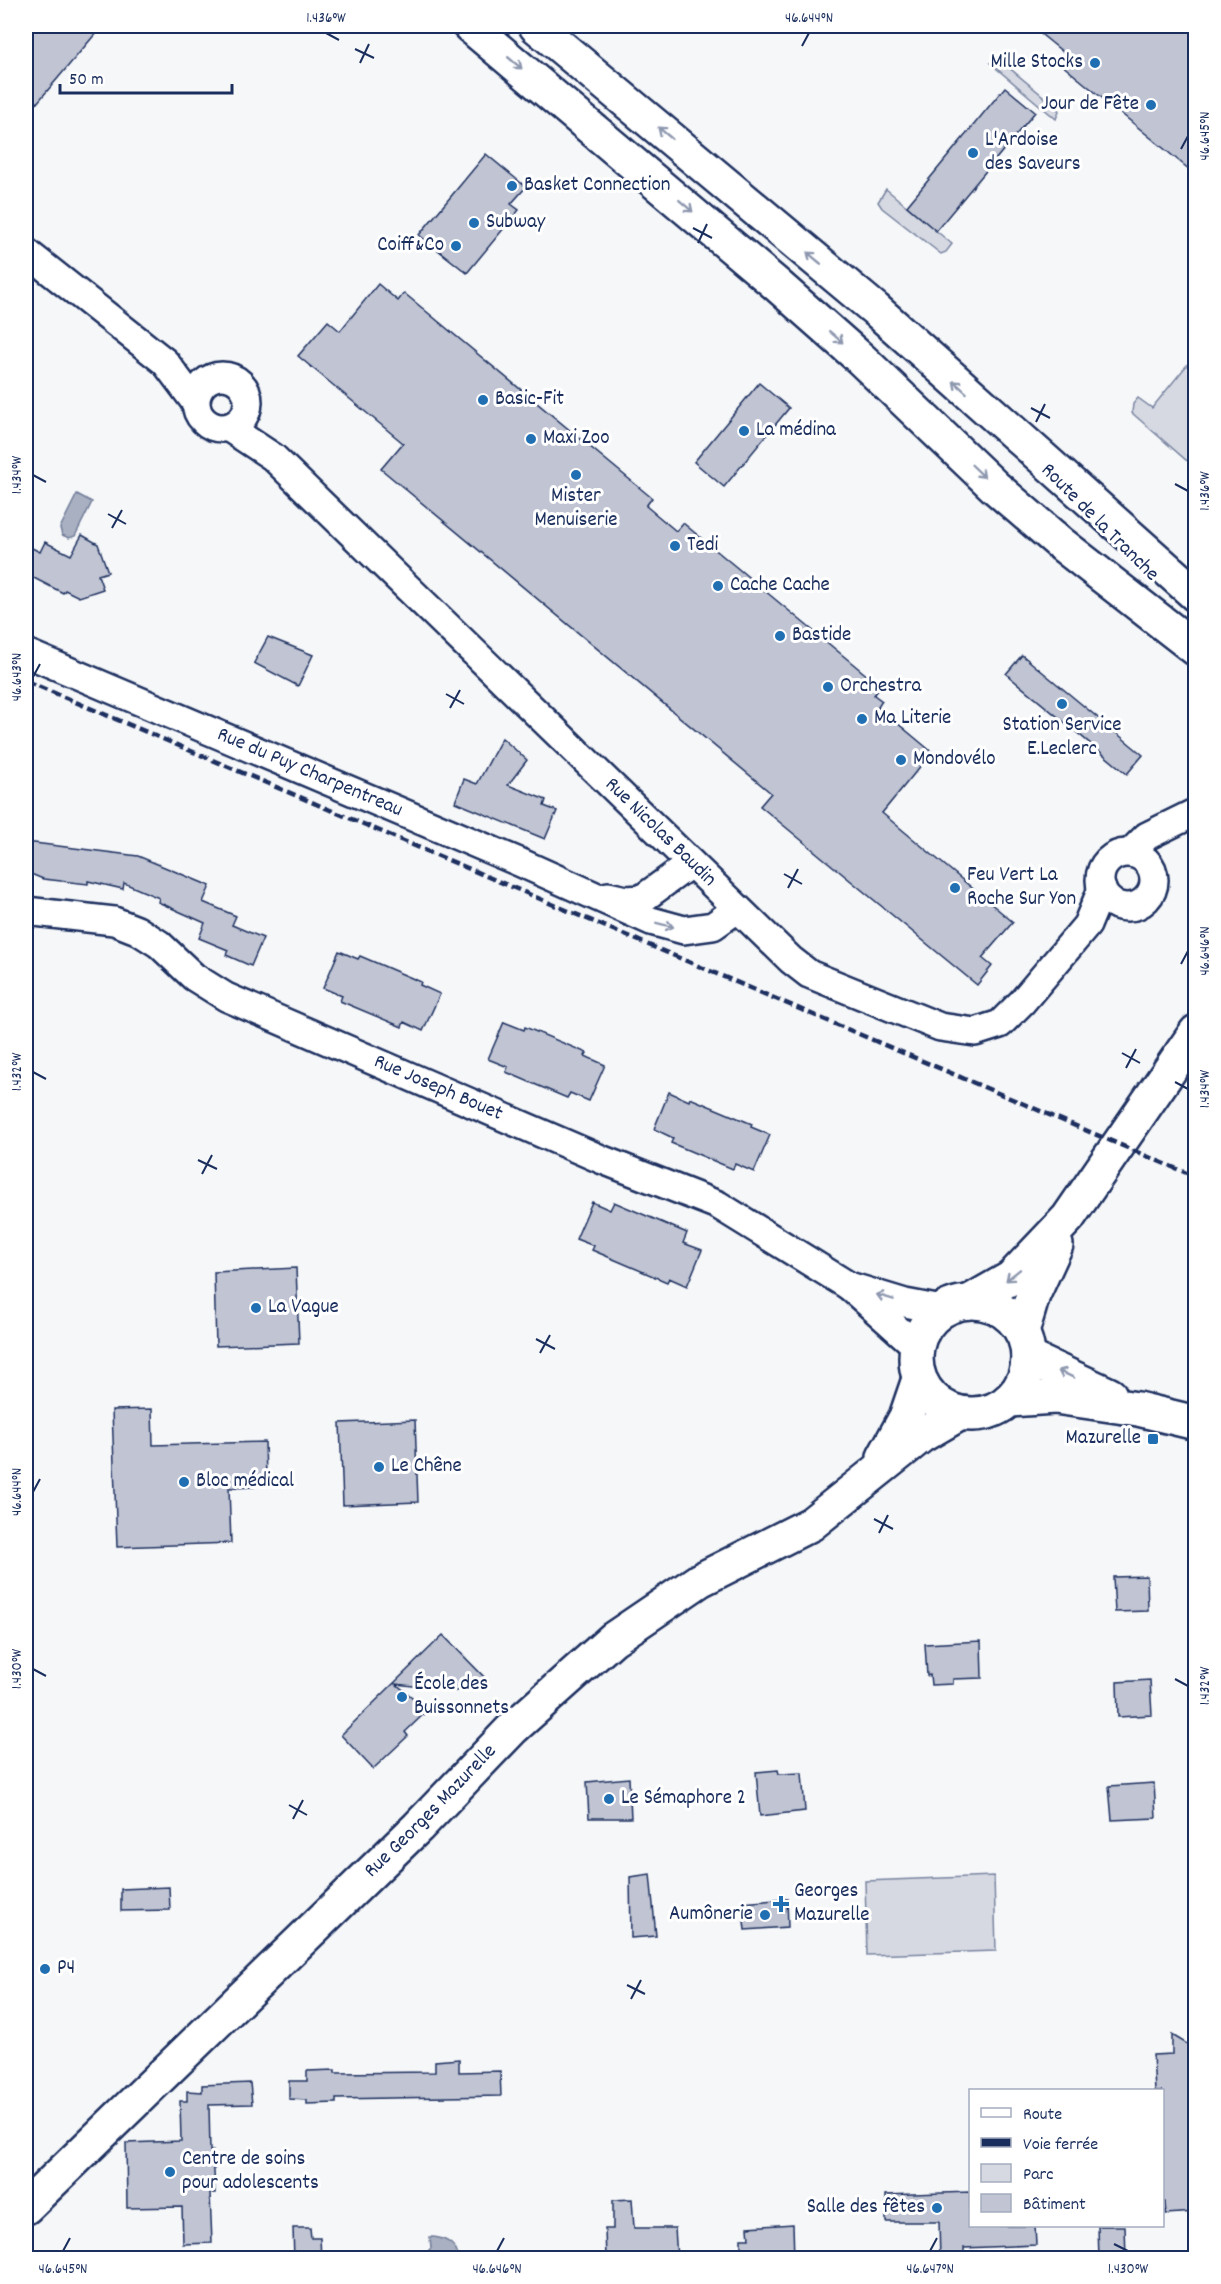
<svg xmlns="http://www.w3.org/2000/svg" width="1221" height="2284" font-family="Dekko,sans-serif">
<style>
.green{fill:#d6d9e2;stroke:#7884a0;stroke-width:1.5}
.water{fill:#a9b0c1;stroke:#707c99;stroke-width:1.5}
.building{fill:#c0c4d3;stroke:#1b2f5e;stroke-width:1.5}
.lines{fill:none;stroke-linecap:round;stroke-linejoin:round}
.street-casing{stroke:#1b2f5e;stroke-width:32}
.secondary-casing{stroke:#1b2f5e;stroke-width:38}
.primary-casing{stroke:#1b2f5e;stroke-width:38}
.highway-casing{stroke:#1b2f5e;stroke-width:38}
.street{stroke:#fff;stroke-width:27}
.secondary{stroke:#fff;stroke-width:33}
.primary{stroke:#fff;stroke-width:33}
.highway{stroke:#fff;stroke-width:33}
.rail{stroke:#1b2f5e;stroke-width:4.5;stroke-dasharray:9 4.5;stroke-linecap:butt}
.oneway{stroke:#8d97ae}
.ticks{fill:none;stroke:#1b2f5e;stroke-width:2}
.poi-dot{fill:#1f6fb2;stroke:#fff;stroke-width:2}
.labels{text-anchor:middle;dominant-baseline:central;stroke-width:6;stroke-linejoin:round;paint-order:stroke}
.poi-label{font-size:21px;fill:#1b2f5e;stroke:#fff;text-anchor:start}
.street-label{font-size:21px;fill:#1b2f5e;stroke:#fff}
.neatline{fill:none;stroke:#1b2f5e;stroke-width:2}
.ticks-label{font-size:15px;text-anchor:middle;fill:#1b2f5e}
</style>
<rect width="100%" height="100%" fill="#f6f7f9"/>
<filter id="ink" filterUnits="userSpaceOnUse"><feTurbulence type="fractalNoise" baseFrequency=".0167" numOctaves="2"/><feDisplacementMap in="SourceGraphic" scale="12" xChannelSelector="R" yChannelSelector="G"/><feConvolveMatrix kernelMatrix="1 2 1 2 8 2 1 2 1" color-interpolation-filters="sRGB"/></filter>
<g filter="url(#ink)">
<g class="green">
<path d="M 996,60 L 1002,62 L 1055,106 L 1059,111 L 1056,119 L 990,63 Z"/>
<path d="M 886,189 L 952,244 L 946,252 L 941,254 L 882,208 L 878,202 Z"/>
<path d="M 1195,355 L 1195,435 L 1190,443 L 1195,447 L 1196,461 L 1192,463 L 1186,460 L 1132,413 L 1133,404 L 1138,398 L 1152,408 Z"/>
<path d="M 994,1876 L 996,1951 L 867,1955 L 865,1881 Z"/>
</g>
<g class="water">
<path d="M 77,494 L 92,502 L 75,536 L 69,538 L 62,535 L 60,528 Z"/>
<path d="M 430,2237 C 443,2237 457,2243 458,2258 L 421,2258 L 431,2248 Z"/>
</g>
<g class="building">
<path d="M 26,26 L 102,26 L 26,116 Z"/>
<path d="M 1031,26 L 1196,26 L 1196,175 L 1062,65 L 1069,57 Z"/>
<path d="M 1005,87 L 1035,112 L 936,231 L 907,206 Z"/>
<path d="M 486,154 L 526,187 L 511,204 L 519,210 L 467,273 L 419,235 Z"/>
<path d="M 378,284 L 398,301 L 404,293 L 652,498 L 646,506 L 676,531 L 683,523 L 881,687 L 874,695 L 882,701 L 878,707 L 932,752 L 882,813 L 1013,922 L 982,958 L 992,966 L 977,985 L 760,806 L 771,793 L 381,469 L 403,443 L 298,356 L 328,321 L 340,331 Z"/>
<path d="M 759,383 L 789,408 L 724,487 L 694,462 Z"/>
<path d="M 82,535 L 98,544 L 108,572 L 98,575 L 103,589 L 79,597 L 65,590 L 63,593 L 26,574 L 26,545 L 40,552 L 45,542 L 71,555 Z"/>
<path d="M 268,637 L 313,655 L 298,686 L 254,663 Z"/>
<path d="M 1022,655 L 1143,755 L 1127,774 L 1006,674 Z"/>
<path d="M 502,738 L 527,760 L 508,785 L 546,800 L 544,806 L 557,811 L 545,839 L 455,802 L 464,779 L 477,784 Z"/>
<path d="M 26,842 L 138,856 L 210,886 L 203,902 L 236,916 L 232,925 L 263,938 L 251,966 L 226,955 L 228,950 L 199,938 L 205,923 L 158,902 L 159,898 L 124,883 L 123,889 L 88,881 L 88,884 L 43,879 L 26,872 Z"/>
<path d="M 339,951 L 358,959 L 360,956 L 421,982 L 420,985 L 440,994 L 423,1031 L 404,1022 L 402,1027 L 340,1001 L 342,996 L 323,988 Z"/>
<path d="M 504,1022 L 524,1030 L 525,1027 L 587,1053 L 585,1056 L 605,1065 L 589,1101 L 570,1093 L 567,1098 L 506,1072 L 508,1067 L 488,1059 Z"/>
<path d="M 669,1092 L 689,1101 L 690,1098 L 752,1124 L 751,1127 L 770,1135 L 754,1172 L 735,1164 L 733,1169 L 671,1143 L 673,1138 L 654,1129 Z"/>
<path d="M 592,1202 L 610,1210 L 614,1202 L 687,1233 L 683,1243 L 702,1250 L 687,1286 L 669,1278 L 667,1282 L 592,1250 L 594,1246 L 576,1239 Z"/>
<path d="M 296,1268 L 299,1343 L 216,1346 L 214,1272 Z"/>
<path d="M 152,1409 L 153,1445 L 265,1442 L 266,1477 L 253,1477 L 254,1487 L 229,1488 L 231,1543 L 117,1547 L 112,1410 Z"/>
<path d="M 415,1420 L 418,1502 L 343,1505 L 340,1423 Z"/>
<path d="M 1147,1576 L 1148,1611 L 1115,1612 L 1113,1577 Z"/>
<path d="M 443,1635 L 488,1681 L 456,1691 L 396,1684 L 428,1710 L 405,1732 L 408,1736 L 373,1769 L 341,1735 Z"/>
<path d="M 981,1641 L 982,1678 L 953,1679 L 953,1684 L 931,1685 L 930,1675 L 927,1676 L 925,1644 Z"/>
<path d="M 1150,1680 L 1152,1715 L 1118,1717 L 1117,1682 Z"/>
<path d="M 778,1770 L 779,1774 L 802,1773 L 805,1811 L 760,1816 L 756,1772 Z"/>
<path d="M 629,1778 L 631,1818 L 589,1818 L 587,1782 Z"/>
<path d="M 1154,1783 L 1156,1818 L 1112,1820 L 1109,1786 Z"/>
<path d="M 650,1874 L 656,1936 L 631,1938 L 630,1877 Z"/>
<path d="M 169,1887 L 170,1910 L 121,1911 L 121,1889 Z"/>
<path d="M 787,1899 L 788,1927 L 745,1930 L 742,1903 Z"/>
<path d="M 1172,2035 L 1187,2044 L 1196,2044 L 1196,2212 L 1166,2214 L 1165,2202 L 1162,2202 L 1162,2091 L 1155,2091 L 1153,2055 L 1172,2054 Z"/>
<path d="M 459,2059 L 459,2072 L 500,2071 L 501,2096 L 336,2099 L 336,2103 L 307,2104 L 307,2100 L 289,2099 L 289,2081 L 307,2081 L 307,2071 L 335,2070 L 335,2073 L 435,2072 L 435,2061 Z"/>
<path d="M 250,2083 L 252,2104 L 209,2105 L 210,2151 L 213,2151 L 215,2193 L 210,2193 L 212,2243 L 183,2244 L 182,2207 L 127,2208 L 126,2143 L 181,2141 L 180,2101 L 187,2101 L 187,2091 L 202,2092 L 202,2085 Z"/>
<path d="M 970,2192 L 970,2226 L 1035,2226 L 1036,2245 L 964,2248 L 964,2259 L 940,2259 L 939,2222 L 886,2222 L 886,2195 Z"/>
<path d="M 632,2199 L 634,2228 L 675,2228 L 677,2259 L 606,2259 L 605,2229 L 613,2229 L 613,2200 Z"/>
<path d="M 793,2224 L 794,2259 L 741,2259 L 741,2239 L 749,2239 L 748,2227 Z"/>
<path d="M 1098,2226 L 1125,2226 L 1126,2259 L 1099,2259 Z"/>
<path d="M 293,2228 L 310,2228 L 311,2238 L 320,2238 L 321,2259 L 294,2259 Z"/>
</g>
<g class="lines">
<g class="street-casing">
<g id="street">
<path d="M 26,252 L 165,362 L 195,402"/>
<circle cx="222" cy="402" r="26"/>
<path id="s1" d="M 229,428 L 273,457 L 791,960 L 809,974 L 940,1027 L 975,1032 L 1000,1024 L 1022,1002 L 1087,925 L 1102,889"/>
<path id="s2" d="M 26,653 L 519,862 L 651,921 L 684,930 L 713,926 L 737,909"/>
<path d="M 1130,853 L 1147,836 L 1196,812"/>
<circle cx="1127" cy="880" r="27"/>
<path d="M 608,896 L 626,900 L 642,899 L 690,864"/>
<path id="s3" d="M 26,911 L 114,921 L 137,930 L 159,944 L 194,977 L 226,997 L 603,1160 L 718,1205 L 849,1286"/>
<path d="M 916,1346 L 849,1286 L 905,1303 L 942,1310"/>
</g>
</g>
<g class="secondary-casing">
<g id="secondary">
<path d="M 1028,1357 L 1110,1395"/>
<path d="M 1009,1400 L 1055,1397 L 1138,1409 L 1196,1423"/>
</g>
</g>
<g class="primary-casing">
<g id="primary">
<circle cx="972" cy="1358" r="56"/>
<path d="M 969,1302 L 1011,1278 L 1068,1218 L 1196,1032"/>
<path d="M 1022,1332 L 1033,1295 L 1056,1245"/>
<path d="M 884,1457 L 906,1417 L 919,1379"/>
<path id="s4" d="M 26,2207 L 418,1827 L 512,1729 L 613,1639 L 700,1580 L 811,1524 L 921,1436 L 959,1414"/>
</g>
</g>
<g class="highway-casing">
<g id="highway">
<path d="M 470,26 L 776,284 L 861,359 L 995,487 L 1060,543 L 1196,649"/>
<path d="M 536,26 L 875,309 L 1196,595"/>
</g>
</g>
<use href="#street" class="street"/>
<use href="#secondary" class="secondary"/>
<use href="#primary" class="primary"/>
<use href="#highway" class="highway"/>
<path class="rail" d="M 26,681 L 1196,1177"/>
</g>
<defs><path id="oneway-shaft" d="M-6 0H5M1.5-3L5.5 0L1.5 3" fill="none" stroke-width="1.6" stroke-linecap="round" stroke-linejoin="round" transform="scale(1.5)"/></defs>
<g class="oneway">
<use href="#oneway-shaft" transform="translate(515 63) rotate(40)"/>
<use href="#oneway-shaft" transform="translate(665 133) rotate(-140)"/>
<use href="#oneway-shaft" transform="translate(686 206) rotate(41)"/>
<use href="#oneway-shaft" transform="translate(814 258) rotate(-140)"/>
<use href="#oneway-shaft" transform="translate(836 337) rotate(41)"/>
<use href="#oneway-shaft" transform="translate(960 387) rotate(-138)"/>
<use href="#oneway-shaft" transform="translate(978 471) rotate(44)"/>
<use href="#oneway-shaft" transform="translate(665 925) rotate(14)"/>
<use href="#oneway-shaft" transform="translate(1013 1275) rotate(141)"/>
<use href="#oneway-shaft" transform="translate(885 1297) rotate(-163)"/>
<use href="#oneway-shaft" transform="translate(1066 1374) rotate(-155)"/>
</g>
</g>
<path class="ticks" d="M 326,33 L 339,40M 802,46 L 809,33M 355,49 L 374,58M 360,63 L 369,44M 1181,149 L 1188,136M 693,228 L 712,238M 698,243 L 707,224M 1031,408 L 1050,418M 1036,422 L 1045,404M 33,475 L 46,482M 1175,484 L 1188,491M 108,514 L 126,524M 112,528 L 122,510M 33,677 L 40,664M 446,694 L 464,704M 450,708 L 460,690M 784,874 L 802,884M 788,888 L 798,869M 1181,964 L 1188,951M 1122,1053 L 1140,1063M 1126,1068 L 1136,1049M 33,1072 L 46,1079M 1175,1082 L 1188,1089M 198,1160 L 217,1169M 202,1174 L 212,1155M 536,1339 L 555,1349M 540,1353 L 550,1335M 33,1492 L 40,1479M 874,1519 L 893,1529M 879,1533 L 888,1515M 33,1669 L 46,1676M 1175,1679 L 1188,1686M 289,1805 L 307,1815M 293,1819 L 303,1800M 627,1985 L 645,1994M 631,1999 L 641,1980M 1114,2244 L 1128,2251M 63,2251 L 70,2238M 497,2251 L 504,2238M 930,2251 L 937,2238"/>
<g class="poi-dot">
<circle cx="1095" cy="63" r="6"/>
<circle cx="1151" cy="105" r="6"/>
<circle cx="973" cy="153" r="6"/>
<circle cx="512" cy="186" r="6"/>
<circle cx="474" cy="223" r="6"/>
<circle cx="456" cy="246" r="6"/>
<circle cx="483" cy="400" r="6"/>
<circle cx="744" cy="431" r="6"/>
<circle cx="531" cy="439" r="6"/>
<circle cx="576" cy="475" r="6"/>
<circle cx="675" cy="546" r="6"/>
<circle cx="718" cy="586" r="6"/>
<circle cx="780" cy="636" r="6"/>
<circle cx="828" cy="687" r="6"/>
<circle cx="1062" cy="704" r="6"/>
<circle cx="862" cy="719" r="6"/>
<circle cx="901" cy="760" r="6"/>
<circle cx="955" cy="888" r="6"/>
<circle cx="256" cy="1308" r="6"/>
<rect x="1147" y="1433" width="12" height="12" rx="3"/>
<circle cx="379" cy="1467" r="6"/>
<circle cx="184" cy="1482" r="6"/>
<circle cx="402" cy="1697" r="6"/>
<circle cx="609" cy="1799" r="6"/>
<path d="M778 1895h6v6h6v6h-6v6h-6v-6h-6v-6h6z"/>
<circle cx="765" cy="1915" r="6"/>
<circle cx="45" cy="1969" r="6"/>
<circle cx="170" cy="2172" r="6"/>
<circle cx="937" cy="2208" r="6"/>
</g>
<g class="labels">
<g class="poi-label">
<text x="1083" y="63" text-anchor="end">Mille Stocks</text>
<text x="1139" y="105" text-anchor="end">Jour de Fête</text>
<text x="985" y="141">L'Ardoise<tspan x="985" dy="24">des Saveurs</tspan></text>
<text x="524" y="186">Basket Connection</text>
<text x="486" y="223">Subway</text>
<text x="444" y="246" text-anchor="end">Coiff&amp;Co</text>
<text x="495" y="400">Basic-Fit</text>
<text x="756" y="431">La médina</text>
<text x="543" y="439">Maxi Zoo</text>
<text x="576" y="497" text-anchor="middle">Mister<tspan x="576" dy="24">Menuiserie</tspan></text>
<text x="687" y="546">Tedi</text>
<text x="730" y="586">Cache Cache</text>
<text x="792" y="636">Bastide</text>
<text x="840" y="687">Orchestra</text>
<text x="874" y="719">Ma Literie</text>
<text x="1062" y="726" text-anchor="middle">Station Service<tspan x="1062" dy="24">E.Leclerc</tspan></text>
<text x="913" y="760">Mondovélo</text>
<text x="967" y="876">Feu Vert La<tspan x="967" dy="24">Roche Sur Yon</tspan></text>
<text x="268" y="1308">La Vague</text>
<text x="1141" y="1439" text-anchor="end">Mazurelle</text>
<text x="391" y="1467">Le Chêne</text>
<text x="196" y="1482">Bloc médical</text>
<text x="414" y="1685">École des<tspan x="414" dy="24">Buissonnets</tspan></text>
<text x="621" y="1799">Le Sémaphore 2</text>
<text x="794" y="1892">Georges<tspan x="794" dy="24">Mazurelle</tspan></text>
<text x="753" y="1915" text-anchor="end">Aumônerie</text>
<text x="57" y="1969">P4</text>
<text x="182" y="2160">Centre de soins<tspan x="182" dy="24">pour adolescents</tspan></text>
<text x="925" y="2208" text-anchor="end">Salle des fêtes</text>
</g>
<g class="street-label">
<text transform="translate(1099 523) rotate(45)">Route de la Tranche</text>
<text stroke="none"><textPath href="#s2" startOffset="308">Rue du Puy Charpentreau</textPath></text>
<text stroke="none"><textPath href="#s1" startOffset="592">Rue Nicolas Baudin</textPath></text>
<text stroke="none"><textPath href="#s3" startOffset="456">Rue Joseph Bouet</textPath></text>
<text stroke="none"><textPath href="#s4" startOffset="566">Rue Georges Mazurelle</textPath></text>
</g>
</g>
<rect width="1221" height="2284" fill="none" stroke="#fff" stroke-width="66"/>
<rect x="969" y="2089" width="195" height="138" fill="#ffffff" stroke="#a4acbf" stroke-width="1.5"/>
<rect x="981" y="2108" width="30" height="9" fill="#ffffff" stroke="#a4acbf" stroke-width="1.5"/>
<text x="1023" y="2119" font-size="18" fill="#1b2f5e">Route</text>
<rect x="981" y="2138" width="30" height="9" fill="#1b2f5e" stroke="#a4acbf" stroke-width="1.5"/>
<text x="1023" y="2149" font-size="18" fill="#1b2f5e">Voie ferrée</text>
<rect x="981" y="2164" width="30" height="18" fill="#d6d9e2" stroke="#a4acbf" stroke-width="1.5"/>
<text x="1023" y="2179" font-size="18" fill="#1b2f5e">Parc</text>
<rect x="981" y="2194" width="30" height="18" fill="#c0c4d3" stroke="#a4acbf" stroke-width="1.5"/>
<text x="1023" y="2209" font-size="18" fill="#1b2f5e">Bâtiment</text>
<path d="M60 84v9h172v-9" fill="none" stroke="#1b2f5e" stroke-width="3"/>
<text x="69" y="84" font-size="18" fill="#1b2f5e" stroke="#ffffff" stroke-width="4.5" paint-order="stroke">50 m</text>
<rect x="33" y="33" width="1155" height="2218" class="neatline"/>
<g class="ticks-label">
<text x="326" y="22">1.436°W</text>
<text x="809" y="22">46.644°N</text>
<text transform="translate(1204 136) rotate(-90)" y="5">46.645°N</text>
<text transform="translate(16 475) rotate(-90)" y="5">1.434°W</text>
<text transform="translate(1204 491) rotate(-90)" y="5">1.436°W</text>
<text transform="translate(16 677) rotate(-90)" y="5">46.643°N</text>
<text transform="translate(1204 951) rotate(-90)" y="5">46.646°N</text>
<text transform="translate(16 1072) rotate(-90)" y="5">1.432°W</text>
<text transform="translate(1204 1089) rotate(-90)" y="5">1.434°W</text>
<text transform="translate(16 1492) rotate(-90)" y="5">46.644°N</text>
<text transform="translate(16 1669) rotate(-90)" y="5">1.430°W</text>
<text transform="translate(1204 1686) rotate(-90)" y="5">1.432°W</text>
<text x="63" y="2273">46.645°N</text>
<text x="497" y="2273">46.646°N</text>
<text x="930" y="2273">46.647°N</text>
<text x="1128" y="2273">1.430°W</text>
</g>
</svg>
